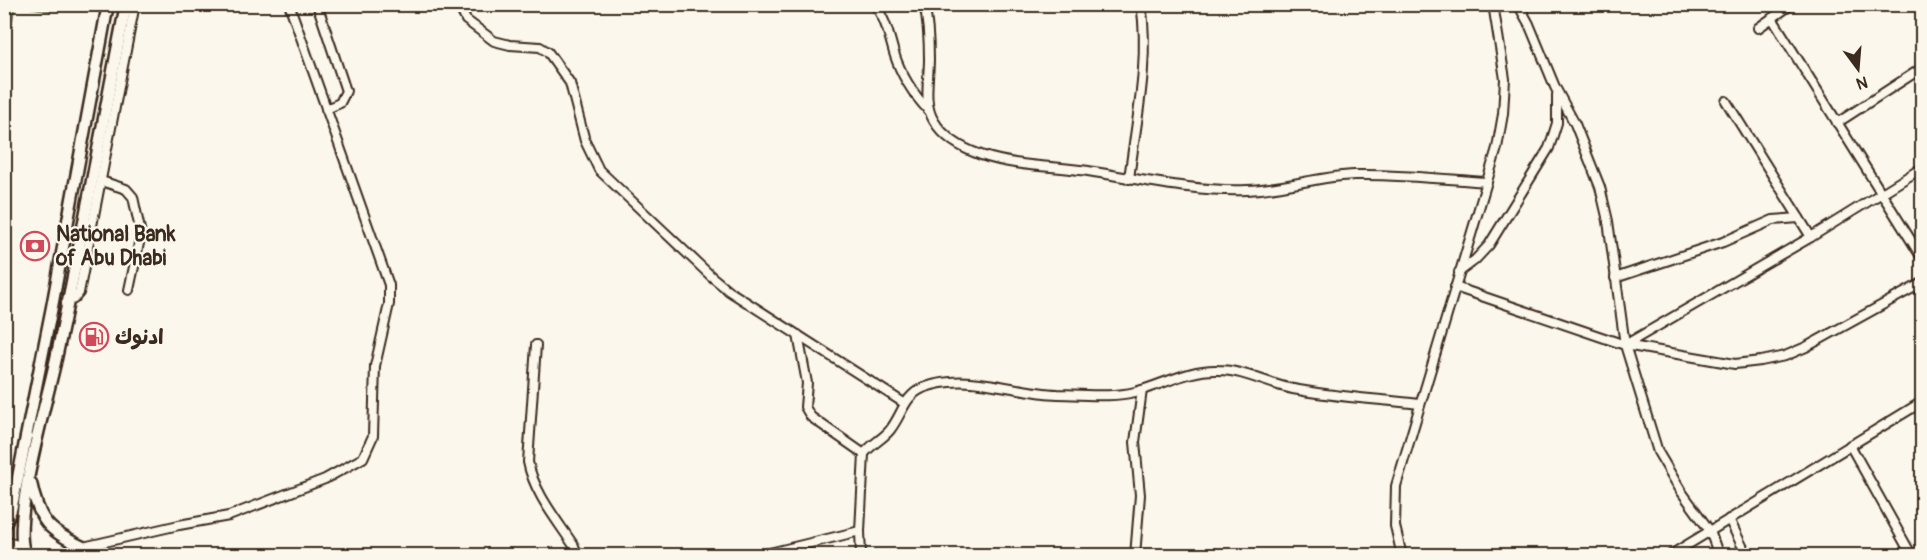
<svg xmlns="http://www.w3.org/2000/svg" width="1927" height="560" font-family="Pangolin,'Playpen Sans Arabic',sans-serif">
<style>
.green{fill:#a8da9b;stroke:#72825c;stroke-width:1.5}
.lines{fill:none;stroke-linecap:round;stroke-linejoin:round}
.minor-casing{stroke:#3b2a1e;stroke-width:12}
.highway-casing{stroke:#3b2a1e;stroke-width:15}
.minor{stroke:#fbf7ec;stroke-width:8}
.highway{stroke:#fbf7ec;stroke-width:10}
.labels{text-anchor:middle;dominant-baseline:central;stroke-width:4.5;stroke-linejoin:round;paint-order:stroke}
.poi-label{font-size:21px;font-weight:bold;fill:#3b2a1e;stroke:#fbf7ec;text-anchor:start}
</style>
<rect width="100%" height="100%" fill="#fbf7ec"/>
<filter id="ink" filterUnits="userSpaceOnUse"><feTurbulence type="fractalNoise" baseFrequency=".0167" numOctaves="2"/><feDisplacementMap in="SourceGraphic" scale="12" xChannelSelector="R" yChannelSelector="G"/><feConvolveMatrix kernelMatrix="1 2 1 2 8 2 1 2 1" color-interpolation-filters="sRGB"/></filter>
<g filter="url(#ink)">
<path class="green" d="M 5,4 L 51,5 L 50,11 L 15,5 L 5,63 Z"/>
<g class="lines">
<g class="minor-casing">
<g id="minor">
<path d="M 317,4 L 346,91 L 340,103 L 326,109"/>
<path d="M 458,4 L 466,20 L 494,41 L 510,45 L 540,47 L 548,52 L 570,83 L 585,141 L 599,170 L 711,276 L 729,291 L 904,403"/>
<path d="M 874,4 C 886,19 889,36 894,53 C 901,75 913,94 929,111"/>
<path d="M 924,4 C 928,22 929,41 929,59 C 929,79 923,104 934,121 C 944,138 964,149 981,155 C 1016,167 1058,166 1094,172 C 1145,180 1196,192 1247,190 C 1284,189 1319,176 1355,175 C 1399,174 1444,179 1487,182"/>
<path d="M 1518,4 L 1529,24 L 1555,87 L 1575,124 L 1600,187 L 1608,221 L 1625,345 L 1658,452 L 1681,491 L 1710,531 L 1719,556"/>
<path d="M 1772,18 L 1922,258"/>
<path d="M 1758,28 L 1792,4"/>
<path d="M 1726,101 L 1811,237"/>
<path d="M 1837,123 L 1922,68"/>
<path d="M 1129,179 C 1136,122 1150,61 1141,4"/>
<path d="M 101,181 L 126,189 L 133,197 L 141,234 L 129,290"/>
<path d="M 1459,272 L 1475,260 L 1489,245 L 1549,148 L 1557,123 L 1557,95"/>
<path d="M 1615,278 L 1723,242 L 1773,220 L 1799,218"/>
<path d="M 1455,287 L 1625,345 L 1735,364 L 1761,361 L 1785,356 L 1806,347 L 1922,283"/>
<path d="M 66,303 L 74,299 L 79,293 L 135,4"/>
<path d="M 798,335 L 807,383 L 805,407 L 811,417 L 864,454"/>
<path d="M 536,345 L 528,462 C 534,493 557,520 574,546 L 578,556"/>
<path d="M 1625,345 L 1811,237 L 1922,168"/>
<path d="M 1850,445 L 1912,556"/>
<path d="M 1729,519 L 1747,556"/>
<path d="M 46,556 L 61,554 L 83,547 L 179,525 L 229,516 L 325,479 L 363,458 L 373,436 L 375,366 L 389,304 L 389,285 L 289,4"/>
<path d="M 757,556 L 860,531"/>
<path d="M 861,556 L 860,531 L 864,454 C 871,444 883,439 890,430 C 902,415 904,396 923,388 C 967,371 1014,393 1058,394 C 1083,394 1111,398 1135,392 C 1163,385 1188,369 1218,370 C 1244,370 1268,384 1293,389 C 1334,397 1378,399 1419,404"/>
<path d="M 1135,556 L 1140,495 L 1135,442 L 1142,390"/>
<path d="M 1402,556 L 1395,526 L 1396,486 L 1497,148 L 1503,114 L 1505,79 L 1493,4"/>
<path d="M 1669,556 L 1922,402"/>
</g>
</g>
<g class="highway-casing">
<g id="highway">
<path d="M 31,483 C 39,521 48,531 83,547 L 72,556"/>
<path d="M 4,526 L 11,510 L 17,482 L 52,307 L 108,4"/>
<path d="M 4,542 L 18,546 L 26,553"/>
<path d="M 24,551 C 12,517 49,394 57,354 C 82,238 103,121 126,4"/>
</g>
</g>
<use href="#minor" class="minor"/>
<use href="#highway" class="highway"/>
</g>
</g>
<defs>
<g id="bank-ring" transform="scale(1.5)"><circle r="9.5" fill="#fbf7ec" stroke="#d1495b" stroke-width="1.5"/><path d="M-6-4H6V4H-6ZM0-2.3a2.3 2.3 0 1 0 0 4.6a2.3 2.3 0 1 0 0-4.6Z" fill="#d1495b"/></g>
<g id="fuel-ring" transform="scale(1.5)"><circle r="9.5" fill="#fbf7ec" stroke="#d1495b" stroke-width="1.5"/><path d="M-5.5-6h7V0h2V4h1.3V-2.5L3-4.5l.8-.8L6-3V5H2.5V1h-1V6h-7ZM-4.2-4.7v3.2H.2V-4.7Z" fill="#d1495b"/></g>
</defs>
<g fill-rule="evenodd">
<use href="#bank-ring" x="35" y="246"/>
<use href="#fuel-ring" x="94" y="337"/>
</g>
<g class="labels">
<g class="poi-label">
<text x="56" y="234">National Bank<tspan x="56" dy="24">of Abu Dhabi</tspan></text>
<text x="115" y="337">ادنوك</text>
</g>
</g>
<rect width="1927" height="560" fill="none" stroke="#fbf7ec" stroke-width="24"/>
<rect x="12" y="12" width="1903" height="536" fill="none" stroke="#3b2a1e" stroke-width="2" filter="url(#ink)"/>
<g transform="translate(1858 69) rotate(164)" stroke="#fbf7ec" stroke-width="4.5" paint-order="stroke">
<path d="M0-4.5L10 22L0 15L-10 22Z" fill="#3b2a1e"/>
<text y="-9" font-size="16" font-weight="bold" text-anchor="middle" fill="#3b2a1e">N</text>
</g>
</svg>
